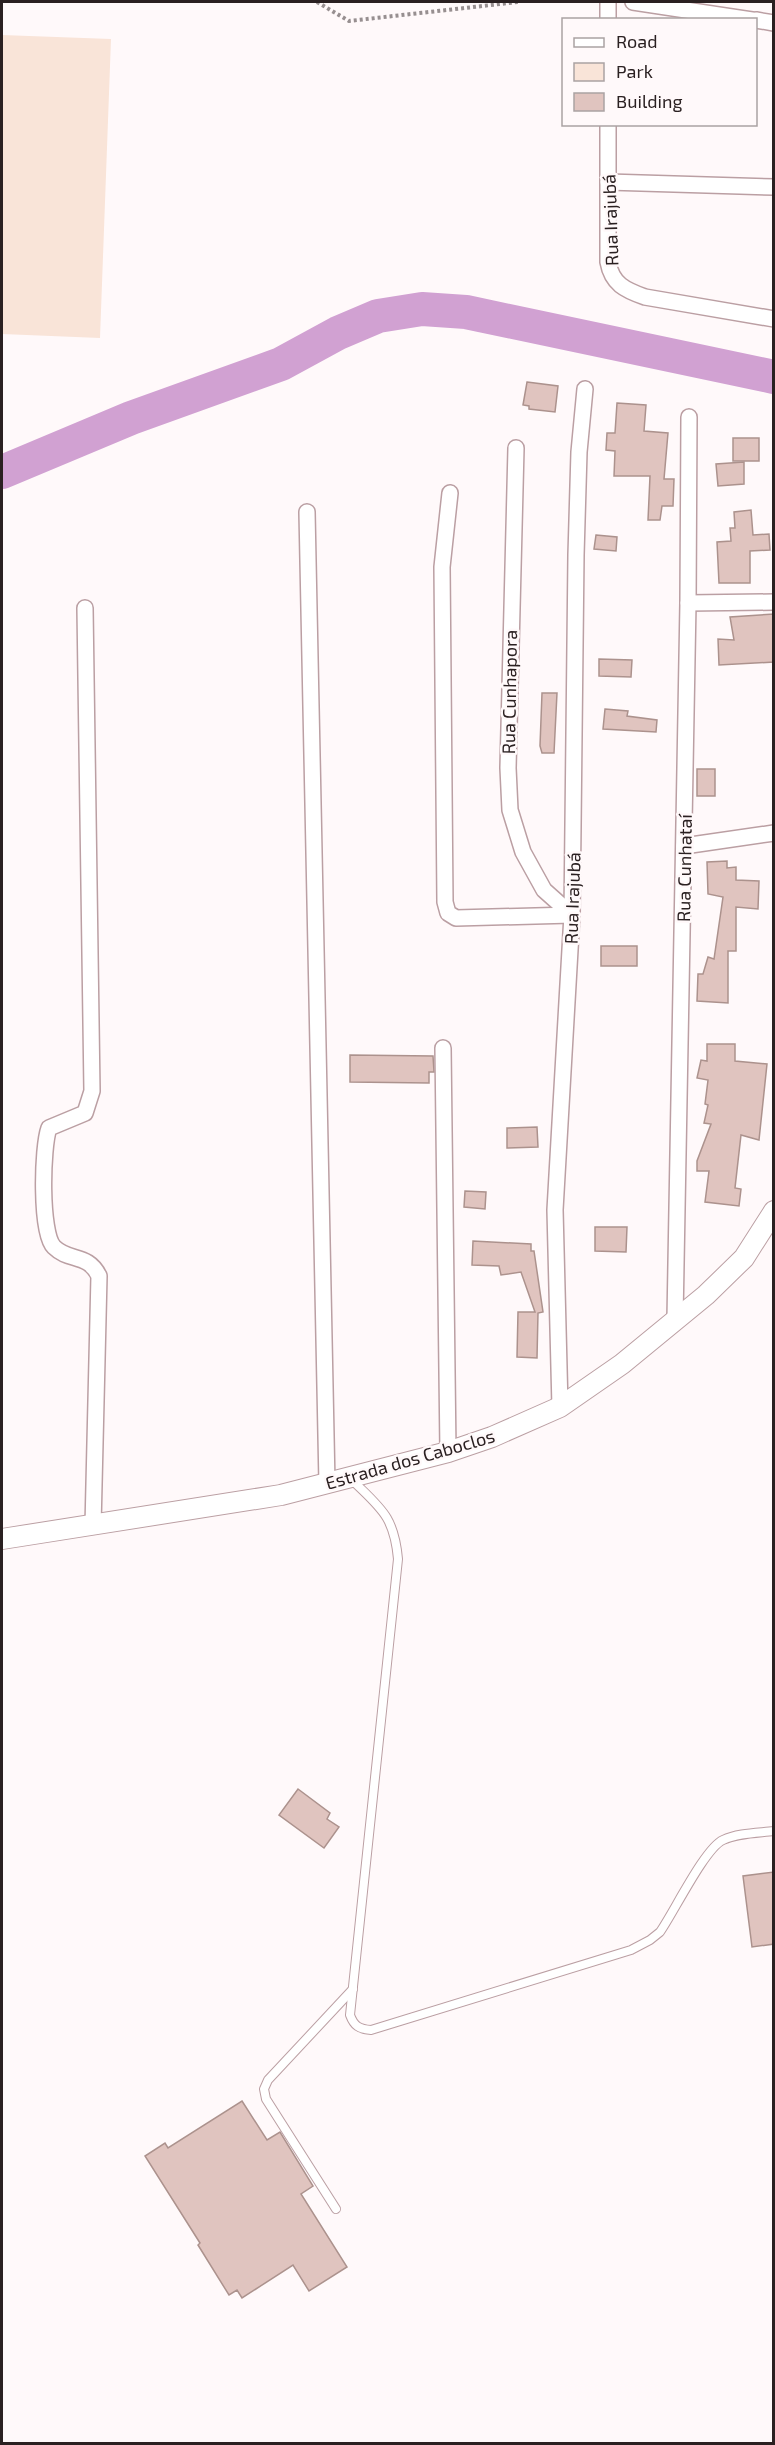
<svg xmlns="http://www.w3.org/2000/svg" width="775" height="2445" font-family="'Exo 2',sans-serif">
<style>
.green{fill:#f9e4d8}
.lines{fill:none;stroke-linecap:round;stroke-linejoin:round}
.river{stroke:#d1a1d2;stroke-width:34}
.building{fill:#e0c4bf;stroke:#ac928d;stroke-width:1.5}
.service-casing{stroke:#bb9fa3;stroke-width:10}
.minor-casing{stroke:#bb9fa3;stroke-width:18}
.tertiary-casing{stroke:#bb9fa3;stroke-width:22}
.path{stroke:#978f90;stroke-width:4;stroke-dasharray:3 3;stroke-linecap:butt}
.service{stroke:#fff;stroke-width:8}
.minor{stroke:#fff;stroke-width:15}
.tertiary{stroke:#fff;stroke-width:20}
.labels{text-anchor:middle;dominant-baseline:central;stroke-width:5;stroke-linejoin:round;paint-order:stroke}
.street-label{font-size:18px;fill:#2a2021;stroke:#fff9fa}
</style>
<rect width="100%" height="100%" fill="#fff9fa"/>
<path class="green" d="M 2,35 L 111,39 L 100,338 L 2,334 Z"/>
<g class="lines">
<path class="river" d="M 2,472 L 131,418 L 281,364 L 338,333 L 378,316 L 422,309 L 466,312 L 774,377"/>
</g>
<g class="building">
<path d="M 527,382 L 558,386 L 555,412 L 529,409 L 529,406 L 523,405 Z"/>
<path d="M 617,403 L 646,405 L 644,431 L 668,433 L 664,479 L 674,479 L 673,506 L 662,506 L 660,520 L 648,520 L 650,476 L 614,476 L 615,451 L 606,450 L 607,433 L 615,433 Z"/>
<rect x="733" y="438" width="26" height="23"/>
<path d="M 744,462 L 744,484 L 718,486 L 716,464 Z"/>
<path d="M 751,510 L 753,535 L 769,534 L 770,550 L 750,551 L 750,583 L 719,583 L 717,542 L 731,541 L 730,528 L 735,528 L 734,512 Z"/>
<path d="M 596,535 L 617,537 L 616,551 L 594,549 Z"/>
<path d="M 774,614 L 774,662 L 719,665 L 718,639 L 734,640 L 730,617 Z"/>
<path d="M 599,659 L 632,660 L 631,677 L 599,676 Z"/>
<path d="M 542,693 L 557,693 L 554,753 L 542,753 L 540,746 Z"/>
<path d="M 605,709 L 628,711 L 627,716 L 657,720 L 656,732 L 603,729 Z"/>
<rect x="697" y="769" width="18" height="27"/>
<path d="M 727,861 L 727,868 L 736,867 L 736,880 L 759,881 L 758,909 L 736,907 L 736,951 L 728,951 L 728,1003 L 697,1001 L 698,974 L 703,974 L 708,957 L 714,959 L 723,897 L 708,894 L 707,862 Z"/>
<rect x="601" y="946" width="36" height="20"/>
<path d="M 707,1044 L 735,1044 L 735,1061 L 767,1064 L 759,1140 L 741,1135 L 735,1188 L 741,1189 L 739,1206 L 705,1202 L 709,1171 L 697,1171 L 697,1161 L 711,1124 L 704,1123 L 708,1105 L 705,1104 L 708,1080 L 697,1078 L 701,1060 L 707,1061 Z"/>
<path d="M 350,1055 L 433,1056 L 434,1072 L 429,1072 L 429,1083 L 350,1082 Z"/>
<path d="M 537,1127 L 538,1147 L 507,1148 L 507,1128 Z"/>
<path d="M 465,1191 L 486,1192 L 485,1209 L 464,1207 Z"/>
<path d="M 595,1227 L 627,1227 L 626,1252 L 595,1251 Z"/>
<path d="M 473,1241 L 531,1244 L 531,1251 L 534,1251 L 543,1312 L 538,1313 L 537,1358 L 517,1357 L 518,1312 L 535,1312 L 521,1272 L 501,1275 L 499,1266 L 472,1265 Z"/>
<path d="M 298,1789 L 330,1813 L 327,1819 L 339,1827 L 324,1848 L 279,1815 Z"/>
<path d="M 774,1872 L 774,1944 L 752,1947 L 743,1876 Z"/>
<path d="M 242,2101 L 267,2140 L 280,2132 L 313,2186 L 301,2194 L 347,2267 L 309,2291 L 293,2265 L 242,2298 L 237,2290 L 229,2295 L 198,2245 L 200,2243 L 145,2156 L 165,2143 L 168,2148 Z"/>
</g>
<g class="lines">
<g class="service-casing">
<g id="service">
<path d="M 351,1479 C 380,1508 394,1515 398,1559 L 350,2015 C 354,2026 359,2029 371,2030 L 631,1950 L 650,1940 L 660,1932 C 674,1912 705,1848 723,1840 C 738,1833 757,1833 774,1831"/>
<path d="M 336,2209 L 266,2099 L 264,2089 L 268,2080 L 353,1989"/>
</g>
</g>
<g class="minor-casing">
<g id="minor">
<path d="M 633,2 L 752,20"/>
<path d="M 608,20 L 608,2"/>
<path d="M 756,20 L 774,23"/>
<path d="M 608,124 L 608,262 C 612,284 625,290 645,297 L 774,319"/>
<path d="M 608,182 L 774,187"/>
<path d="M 516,448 L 508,768 L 510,810 L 523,852 L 544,890 L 572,915"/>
<path d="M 450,493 L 442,567 L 445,902 L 448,913 L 456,918 L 572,915"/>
<path d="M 307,512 L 327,1484"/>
<path d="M 688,603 L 774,602"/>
<path d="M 85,608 L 92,1091 L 85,1113 L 49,1128 C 42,1147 40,1233 54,1247 C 69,1262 88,1253 99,1276 L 93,1526"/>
<path d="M 684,846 L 774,833"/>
<path d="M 443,1048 L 448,1452"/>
<path d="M 675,1319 L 688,603 L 689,417"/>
<path d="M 560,1407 L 555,1210 L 572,915 L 576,555 L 579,452 L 585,389"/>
</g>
</g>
<g class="tertiary-casing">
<path id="tertiary" d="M 2,1539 L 281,1495 L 448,1452 L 492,1437 L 560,1407 L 622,1364 L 706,1295 L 744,1258 L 774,1211"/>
</g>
<path class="path" d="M 317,2 L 349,21 L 518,2"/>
<use href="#service" class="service"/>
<use href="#minor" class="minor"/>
<use href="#tertiary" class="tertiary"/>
</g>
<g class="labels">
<g class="street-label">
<text transform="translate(610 220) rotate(-92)">Rua Irajubá</text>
<text transform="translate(509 692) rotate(-89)">Rua Cunhapora</text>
<text transform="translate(684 868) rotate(-89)">Rua Cunhataí</text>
<text transform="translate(572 898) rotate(-88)">Rua Irajubá</text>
<text transform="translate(410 1459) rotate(-16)">Estrada dos Caboclos</text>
</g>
</g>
<rect width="775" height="2445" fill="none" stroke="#2a2021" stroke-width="6"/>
<rect x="562" y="18" width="195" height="108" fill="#fff9fa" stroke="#aaa2a3" stroke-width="1.5"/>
<rect x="574" y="38" width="30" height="9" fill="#ffffff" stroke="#aaa2a3" stroke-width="1.5"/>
<text x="616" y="48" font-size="18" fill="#2a2021">Road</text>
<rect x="574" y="63" width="30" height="18" fill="#f9e4d8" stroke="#aaa2a3" stroke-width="1.5"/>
<text x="616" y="78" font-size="18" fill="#2a2021">Park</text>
<rect x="574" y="93" width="30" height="18" fill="#e0c4bf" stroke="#aaa2a3" stroke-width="1.5"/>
<text x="616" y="108" font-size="18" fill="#2a2021">Building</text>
</svg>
